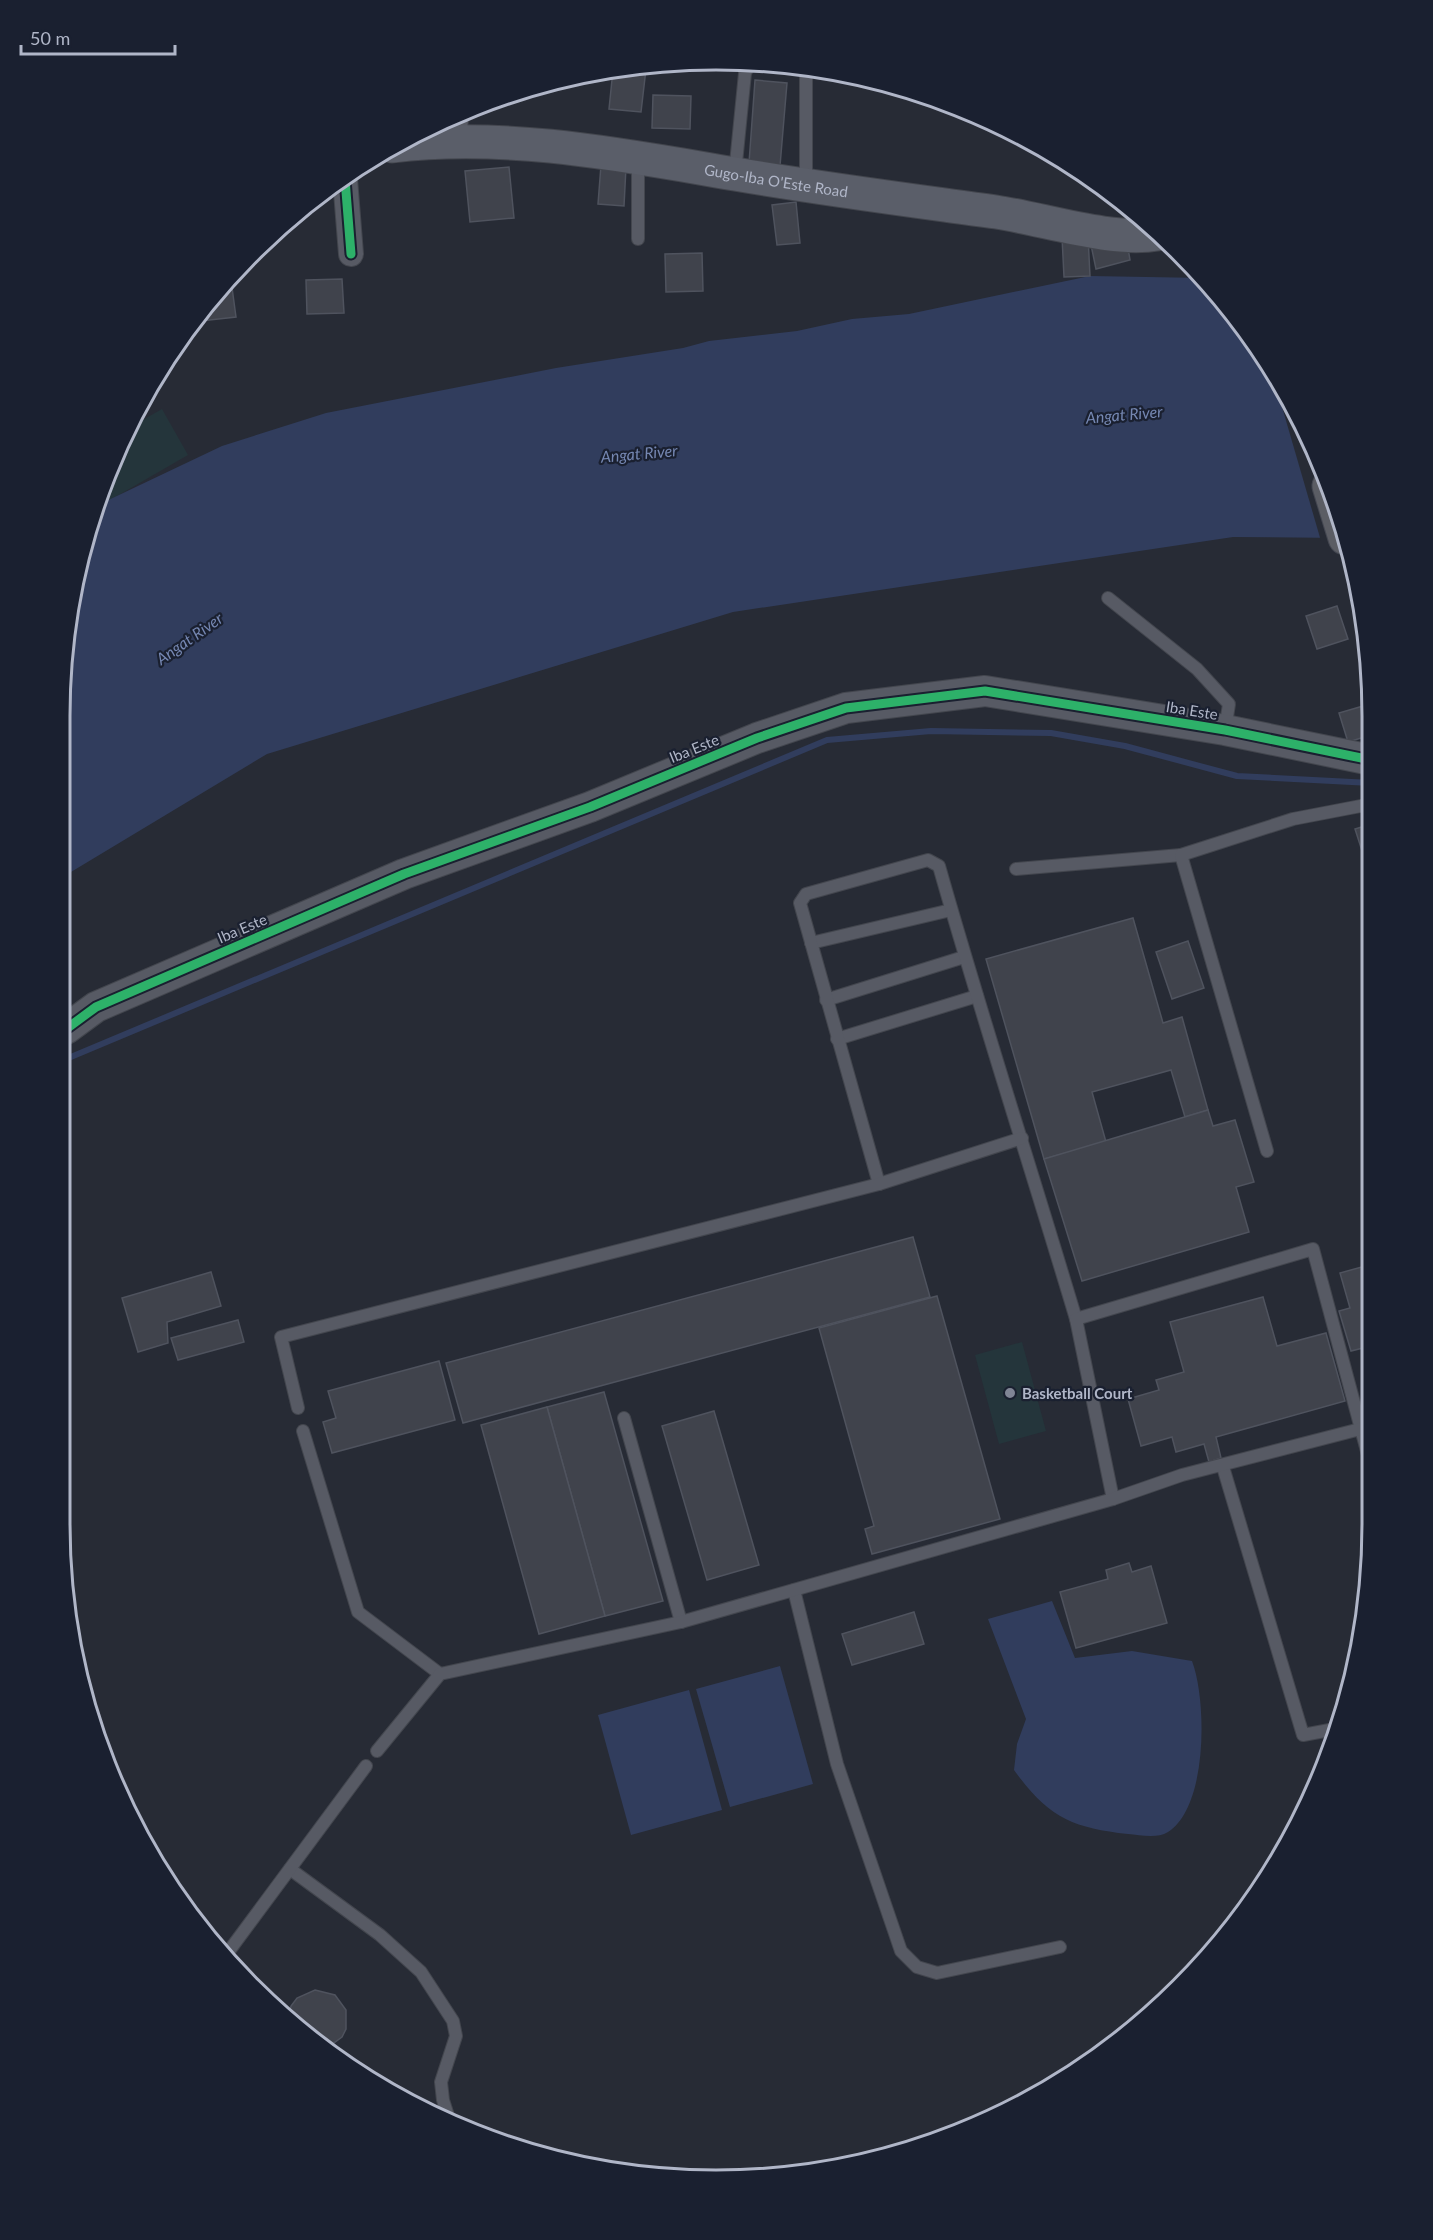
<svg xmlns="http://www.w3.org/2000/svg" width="1433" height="2240" font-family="Lato,sans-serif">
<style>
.green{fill:#24353b}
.water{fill:#313d5d}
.pier{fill:#272b35}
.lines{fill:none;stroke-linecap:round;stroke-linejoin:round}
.stream{stroke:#313d5d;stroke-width:6}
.building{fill:#40434c;stroke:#4f535e;stroke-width:1.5}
.service-casing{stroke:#43464e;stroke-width:14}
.minor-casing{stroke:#43464e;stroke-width:26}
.tertiary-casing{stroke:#43464e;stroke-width:32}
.secondary-casing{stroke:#43464e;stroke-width:35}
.trunk-casing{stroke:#444751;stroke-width:35}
.service{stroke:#575a64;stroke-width:12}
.minor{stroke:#575a64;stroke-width:24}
.tertiary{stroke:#575a64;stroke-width:30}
.secondary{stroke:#5a5e69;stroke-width:33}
.trunk{stroke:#5b5d64;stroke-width:33}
.cycleway-casing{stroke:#1a2030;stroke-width:13}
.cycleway{stroke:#2db169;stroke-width:9}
.poi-dot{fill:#808595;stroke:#1a2030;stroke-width:2}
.labels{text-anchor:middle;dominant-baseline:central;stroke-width:4.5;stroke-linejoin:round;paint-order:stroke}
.street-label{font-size:15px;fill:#b0b6c8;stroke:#1a2030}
.poi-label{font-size:15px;font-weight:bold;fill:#b0b6c8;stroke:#1a2030;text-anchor:start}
.water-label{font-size:16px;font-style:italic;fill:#7587b2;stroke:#1a2030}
.rim{fill:none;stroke:#b0b6c8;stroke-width:3}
</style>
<rect width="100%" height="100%" fill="#272b35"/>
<g class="green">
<path d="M 162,409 L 188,455 L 110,500 L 103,490 L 110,465 L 132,426 Z"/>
<path d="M 1022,1342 L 1046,1431 L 999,1444 L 975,1355 Z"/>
</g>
<g class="water">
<path d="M 1090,276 L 1204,278 L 1210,284 L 1285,389 L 1345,538 L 1233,537 L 733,612 L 267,754 L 66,875 L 66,631 L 100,504 L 222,446 L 326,413 L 556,368 L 683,348 L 709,341 L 797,331 L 852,319 L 909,314 Z"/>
<path d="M 1052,1601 L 1075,1658 L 1132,1651 L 1192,1661 C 1207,1700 1208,1807 1168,1832 C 1157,1839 1140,1835 1128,1834 C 1072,1828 1048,1817 1014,1770 L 1017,1744 L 1026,1719 L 988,1619 Z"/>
<path d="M 780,1666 L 813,1784 L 730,1807 L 696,1689 Z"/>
<path d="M 689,1690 L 722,1810 L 631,1835 L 598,1715 Z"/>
</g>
<path class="pier" d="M 1271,369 L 1285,389 L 1338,506 L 1345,541 L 1321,541 Z"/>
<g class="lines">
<path class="stream" d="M 66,1059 L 827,740 L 931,731 L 1051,733 L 1125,746 L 1237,776 L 1371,783"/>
</g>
<g class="building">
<path d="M 626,67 L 646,69 L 641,112 L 609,109 L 613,70 Z"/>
<path d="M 755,80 L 787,83 L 780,166 L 749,163 Z"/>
<path d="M 653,95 L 691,96 L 690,129 L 652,128 Z"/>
<path d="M 601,165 L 626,167 L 624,206 L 598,204 Z"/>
<path d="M 509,167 L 514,218 L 470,222 L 465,171 Z"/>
<path d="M 796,202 L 800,243 L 777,245 L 772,205 Z"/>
<path d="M 1088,236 L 1090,276 L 1064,277 L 1062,237 Z"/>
<path d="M 1090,240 L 1127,242 L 1130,260 L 1096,269 Z"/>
<path d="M 702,253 L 703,291 L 666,292 L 665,254 Z"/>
<path d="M 342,279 L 344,313 L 307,314 L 306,280 Z"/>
<path d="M 231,280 L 236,317 L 201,321 L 200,313 Z"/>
<path d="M 1337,606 L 1348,639 L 1317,649 L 1306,616 Z"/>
<path d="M 1363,706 L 1371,735 L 1348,742 L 1339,713 Z"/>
<path d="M 1371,824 L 1371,855 L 1364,857 L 1355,829 Z"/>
<path d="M 1133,918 L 1163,1023 L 1182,1017 L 1208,1110 L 1185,1117 L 1171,1070 L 1092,1092 L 1106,1142 L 1044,1159 L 986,959 Z"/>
<path d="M 1188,941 L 1204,988 L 1172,999 L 1156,952 Z"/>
<path d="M 1208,1110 L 1213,1126 L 1235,1120 L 1254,1182 L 1236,1187 L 1249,1232 L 1082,1281 L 1044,1159 Z"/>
<path d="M 913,1237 L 930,1297 L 463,1423 L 446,1363 Z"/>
<path d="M 1369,1265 L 1368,1368 L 1363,1348 L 1351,1351 L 1339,1311 L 1350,1308 L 1340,1273 Z"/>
<path d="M 211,1272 L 221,1306 L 167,1322 L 168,1343 L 138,1352 L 122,1298 Z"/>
<path d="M 937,1296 L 1000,1519 L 872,1554 L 865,1529 L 874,1526 L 819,1328 Z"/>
<path d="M 1263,1297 L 1277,1346 L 1326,1333 L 1345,1401 L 1216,1437 L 1221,1458 L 1209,1462 L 1204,1444 L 1176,1452 L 1172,1437 L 1141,1446 L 1128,1399 L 1159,1390 L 1156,1380 L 1184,1372 L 1170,1322 Z"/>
<path d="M 238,1320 L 244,1342 L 178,1360 L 171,1338 Z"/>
<path d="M 439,1361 L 455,1420 L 332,1453 L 323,1422 L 336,1418 L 328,1391 Z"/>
<path d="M 604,1392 L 663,1601 L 605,1616 L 547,1407 Z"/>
<path d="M 547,1407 L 605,1616 L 539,1634 L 481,1425 Z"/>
<path d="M 714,1411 L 759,1565 L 707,1580 L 662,1426 Z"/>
<path d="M 1129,1563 L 1132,1572 L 1151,1566 L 1167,1623 L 1076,1648 L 1060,1592 L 1108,1579 L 1106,1570 Z"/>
<path d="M 914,1612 L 924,1644 L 852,1665 L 842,1634 Z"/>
<path d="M 315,1990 L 335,1995 L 346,2010 L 346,2029 L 342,2037 L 327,2048 L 317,2045 L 288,2019 L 291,2006 L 297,1998 Z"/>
</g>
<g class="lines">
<g class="service-casing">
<g id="service">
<path d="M 803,69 L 806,74 L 806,184"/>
<path d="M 638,158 L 638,239"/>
<path d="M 735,173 L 745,73 L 751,62"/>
<path d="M 1108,598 L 1197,669 L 1229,704 L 1225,730"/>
<path d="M 1016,869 L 1181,855"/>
<path d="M 811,943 L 951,910"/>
<path d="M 826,1000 L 964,957"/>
<path d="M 837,1039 L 977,996"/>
<path d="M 1267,1151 L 1181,855 L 1293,819 L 1371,804"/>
<path d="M 879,1184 L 800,903 L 806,894 L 928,860 L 939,866 C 982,1018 1031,1168 1076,1319"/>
<path d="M 298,1408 L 281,1337 L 879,1184 L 1022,1138"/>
<path d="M 624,1418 L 681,1622"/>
<path d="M 303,1431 L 358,1612 L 440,1674"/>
<path d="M 1223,1467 L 1303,1735 L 1335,1729"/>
<path d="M 1113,1499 L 1076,1319 L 1313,1249 L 1368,1455"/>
<path d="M 794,1590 L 837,1764 L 901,1951 L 917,1967 L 937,1973 L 1060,1947"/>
<path d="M 377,1751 L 440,1674 L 681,1622 L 1113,1499 L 1182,1475 L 1368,1427"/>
<path d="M 290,1869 L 380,1935 L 421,1972 L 453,2021 L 456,2036 L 441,2082 L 443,2100 L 450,2122"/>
<path d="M 226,1955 L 366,1766"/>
</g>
</g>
<g class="minor-casing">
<g id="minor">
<path d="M 454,143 L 456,117"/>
<path d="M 345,179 L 351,254"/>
</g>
</g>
<g class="tertiary-casing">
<path id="tertiary" d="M 66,1029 L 96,1007 L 404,874 L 590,807 L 757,738 L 846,708 L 985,691 L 1225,730 L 1371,760"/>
</g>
<g class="secondary-casing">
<g id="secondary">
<path id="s1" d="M 392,146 C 506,132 623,155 735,174 C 822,189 909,200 996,212 C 1043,219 1112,242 1157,234"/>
</g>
</g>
<g class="trunk-casing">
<path id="trunk" d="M 1329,486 L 1345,538"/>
</g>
<use href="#service" class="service"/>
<use href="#minor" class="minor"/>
<use href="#tertiary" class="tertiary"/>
<use href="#secondary" class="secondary"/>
<use href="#trunk" class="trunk"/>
<g class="cycleway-casing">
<g id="cycleway">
<path d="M 345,179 L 351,254"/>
<path d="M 66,1029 L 96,1007 L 404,874 L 590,807 L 757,738 L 846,708 L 985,691 L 1225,730 L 1371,760"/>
</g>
</g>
<use href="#cycleway" class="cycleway"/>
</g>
<circle class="poi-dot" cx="1010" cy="1393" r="6"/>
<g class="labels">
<g class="street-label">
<text stroke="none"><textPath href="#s1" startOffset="387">Gugo-Iba O'Este Road</textPath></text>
<text transform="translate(1192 710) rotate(9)">Iba Este</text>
<text transform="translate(694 748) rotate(-22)">Iba Este</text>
<text transform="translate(242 928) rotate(-23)">Iba Este</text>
</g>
<g class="poi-label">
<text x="1022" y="1393">Basketball Court</text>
</g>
<g class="water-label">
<text transform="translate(1124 414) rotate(-5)">Angat River</text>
<text transform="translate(639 453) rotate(-5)">Angat River</text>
<text transform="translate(189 638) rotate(-35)">Angat River</text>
</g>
</g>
<path d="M0 0H1433V2240H0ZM716 70H716A646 646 0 0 1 1362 716V1524A646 646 0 0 1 716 2170H716A646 646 0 0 1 70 1524V716A646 646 0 0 1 716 70Z" fill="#1a2030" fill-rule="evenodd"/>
<path class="rim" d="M716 70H716A646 646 0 0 1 1362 716V1524A646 646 0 0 1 716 2170H716A646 646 0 0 1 70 1524V716A646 646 0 0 1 716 70Z"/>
<path d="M21 45v9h154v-9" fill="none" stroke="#b0b6c8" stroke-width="3"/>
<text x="30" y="45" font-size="18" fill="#b0b6c8" stroke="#1a2030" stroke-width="4.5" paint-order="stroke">50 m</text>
</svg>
